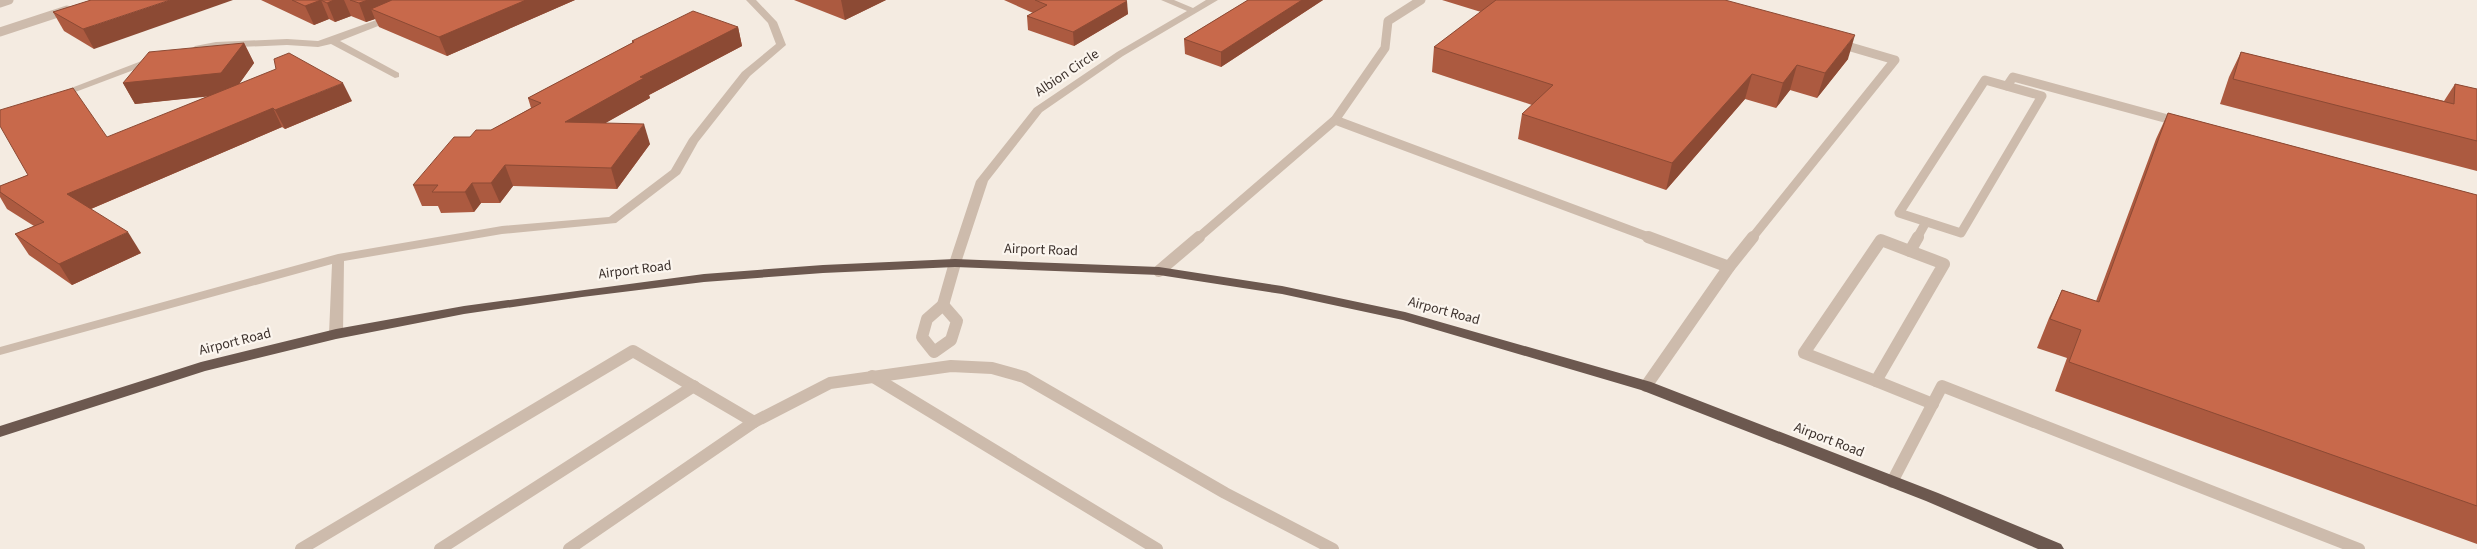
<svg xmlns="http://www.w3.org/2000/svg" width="2477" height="549" font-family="'Source Sans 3',sans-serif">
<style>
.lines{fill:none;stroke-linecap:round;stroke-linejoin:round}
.service-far1{stroke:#cdbbac;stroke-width:9}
.service{stroke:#cdbbac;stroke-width:12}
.minor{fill:#cdbbac;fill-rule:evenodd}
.trunk{fill:#6c584f;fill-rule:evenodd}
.wall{fill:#ac5a40}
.shaded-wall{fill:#8c4a34}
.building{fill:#c8694b;stroke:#8c4a34}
.labels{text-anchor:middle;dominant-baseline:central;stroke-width:4.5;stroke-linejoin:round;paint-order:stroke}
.street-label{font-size:14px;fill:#3b302b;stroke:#fbf5ee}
</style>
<rect width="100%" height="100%" fill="#f4ebe1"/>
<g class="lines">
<g class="service-far1">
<path d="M 0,3 L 9,0"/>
<path d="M 0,32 L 67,10"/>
<path d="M 1985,80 L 2042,96 L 1961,233 L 1899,213 Z"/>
<path d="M 2007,86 L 2013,77 L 2179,122"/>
<path d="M 1335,120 L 1651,238"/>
<path d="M 1198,238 L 1335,120 L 1385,48 L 1388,21 L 1421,0"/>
<path d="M 1752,238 L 1895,60 L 1837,43"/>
<path d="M 1917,238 L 1926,222"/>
</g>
<g class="service">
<path d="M 1648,237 L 1729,267"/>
<path d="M 1881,240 L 1944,264 L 1876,381 L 1804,353 Z"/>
<path d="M 1910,251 L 1918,237"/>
<path d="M 1159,271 L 1199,237"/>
<path d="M 943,305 L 957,321 L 951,340 L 934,352 L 922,337 L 927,319 Z"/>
<path d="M 943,305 L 955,263"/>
<path d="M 872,376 L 1157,549"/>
<path d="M 1876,381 L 1933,404"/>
<path d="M 1646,386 L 1729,267 L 1753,237"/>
<path d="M 754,422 L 830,383 L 951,366 L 992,368 L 1024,377 L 1225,493 L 1333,549"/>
<path d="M 1892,482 L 1942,386 L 2359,549"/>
<path d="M 301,549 L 633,351 L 754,422 L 569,549"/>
<path d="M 440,549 L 694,386"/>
</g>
<g class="minor">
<path d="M 746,0 L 756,0 L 777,22 L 786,45 L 750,76 L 698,142 L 680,174 L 616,223 L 502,234 L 344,261 L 343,334 L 336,338 L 329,334 L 332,264 L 0,355 L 0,347 L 338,254 L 502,226 L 609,217 L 671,170 L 689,139 L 742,72 L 776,44 L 768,23 Z"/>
<path d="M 1161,0 L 1174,0 L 1193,8 L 1206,0 L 1218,0 L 1123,56 L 1042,112 L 988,181 L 961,263 L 959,266 L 951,266 L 949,263 L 976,181 L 1034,108 L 1117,52 L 1187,11 Z"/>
<path d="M 393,14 L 396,15 L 396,19 L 340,41 L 399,73 L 399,77 L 395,78 L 331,44 L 318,47 L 287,45 L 216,48 L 198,51 L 193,48 L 195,46 L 216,42 L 287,39 L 318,41 Z"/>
<path d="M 152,57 L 155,58 L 155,62 L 62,97 L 58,98 L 53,95 Z"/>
</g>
<path class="trunk" d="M 955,259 L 1159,267 L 1282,286 L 1405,312 L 1651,382 L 1938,493 L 2061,544 L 2064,549 L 2038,549 L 1926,501 L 1641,390 L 1403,320 L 1282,294 L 1159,275 L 955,267 L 823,273 L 704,282 L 582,297 L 464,314 L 336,339 L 205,371 L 0,437 L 0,426 L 201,362 L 336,329 L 464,306 L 704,274 L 823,265 Z"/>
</g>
<g class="wall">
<path d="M 91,0 L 94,49 L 64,31 L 53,12 Z"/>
<path d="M 261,0 L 575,0 L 447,56 L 379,27 L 375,19 L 366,22 L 351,16 L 335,22 L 329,19 L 314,25 Z"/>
<path d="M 794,0 L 886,0 L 845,20 Z"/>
<path d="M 1004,0 L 1125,0 L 1128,14 L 1074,46 L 1028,30 L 1027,16 L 1033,13 Z"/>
<path d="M 1248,0 L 1323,0 L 1221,67 L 1185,54 L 1184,39 Z"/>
<path d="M 1442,0 L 1725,0 L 1848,59 L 1817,98 L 1790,90 L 1776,108 L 1745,99 L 1666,190 L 1518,139 L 1522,114 L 1532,105 L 1432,72 L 1434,47 L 1481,12 Z"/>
<path d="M 738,27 L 742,46 L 649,95 L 650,98 L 605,123 L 650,144 L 617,189 L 513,186 L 500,203 L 481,203 L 474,212 L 441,213 L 438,206 L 422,206 L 413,185 L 470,137 L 491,130 L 531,108 L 528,98 L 632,43 L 632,41 Z"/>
<path d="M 244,43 L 254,63 L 239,84 L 352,101 L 285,129 L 282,127 L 91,209 L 141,253 L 72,285 L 29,255 L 15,234 L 34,226 L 7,209 L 0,197 L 0,186 L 28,175 L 208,96 L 135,104 L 123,83 Z"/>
<path d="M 2241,52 L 2444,101 L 2455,84 L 2477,89 L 2477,171 L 2220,104 L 2229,77 Z"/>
<path d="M 2168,113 L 2477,195 L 2477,544 L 2055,391 L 2067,358 L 2037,348 L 2049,318 L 2062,290 L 2096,301 L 2156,139 Z"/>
</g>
<g class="shaded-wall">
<path d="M 170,0 L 233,0 L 94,49 L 83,29 Z"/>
<path d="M 321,0 L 329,19 L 314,25 L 305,6 Z"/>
<path d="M 334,0 L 344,0 L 351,16 L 335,22 L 327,3 Z"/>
<path d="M 368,0 L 423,0 L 371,9 L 375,19 L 366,22 L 359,3 Z"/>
<path d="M 526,0 L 575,0 L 447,56 L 439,37 Z"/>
<path d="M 841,0 L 886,0 L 845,20 Z"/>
<path d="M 1302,0 L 1323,0 L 1221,67 L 1221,52 Z"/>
<path d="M 1127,1 L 1128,14 L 1074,46 L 1073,32 Z"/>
<path d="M 738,27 L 742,46 L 649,95 L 650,98 L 572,142 L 565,122 L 640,77 Z"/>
<path d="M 1855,35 L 1848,59 L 1817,98 L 1825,73 Z"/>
<path d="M 244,43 L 254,63 L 232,94 L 135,104 L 123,83 Z"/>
<path d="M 1797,65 L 1790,90 L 1776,108 L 1783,83 Z"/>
<path d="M 1752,74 L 1745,99 L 1666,190 L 1672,163 Z"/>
<path d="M 343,83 L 352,101 L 285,129 L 275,110 Z"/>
<path d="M 273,108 L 282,127 L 79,214 L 67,194 Z"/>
<path d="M 644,124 L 650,144 L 617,189 L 611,168 Z"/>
<path d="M 505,165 L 513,186 L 500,203 L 491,183 Z"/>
<path d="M 472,183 L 481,203 L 474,212 L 465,192 Z"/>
<path d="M 128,232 L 141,253 L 72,285 L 59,264 Z"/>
</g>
<g class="building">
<path d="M 91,0 L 170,0 L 83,29 L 53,12 Z"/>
<path d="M 292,0 L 334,0 L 327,3 L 321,0 L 305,6 Z"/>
<path d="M 350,0 L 368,0 L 359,3 Z"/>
<path d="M 392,0 L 526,0 L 439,37 L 371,9 Z"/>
<path d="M 1035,0 L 1125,0 L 1127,1 L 1073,32 L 1027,16 L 1047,5 Z"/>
<path d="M 1248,0 L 1302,0 L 1221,52 L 1184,39 Z"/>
<path d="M 1496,0 L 1725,0 L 1855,35 L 1825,73 L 1797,65 L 1783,83 L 1752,74 L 1672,163 L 1522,114 L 1553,85 L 1434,47 Z"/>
<path d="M 693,11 L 738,27 L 640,77 L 644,78 L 565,122 L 644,124 L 611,168 L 505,165 L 491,183 L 472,183 L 465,192 L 432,192 L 438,185 L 413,185 L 454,137 L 470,137 L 476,130 L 491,130 L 541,103 L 528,98 L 634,42 L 632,41 Z"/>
<path d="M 244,43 L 221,73 L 123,83 L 149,52 Z"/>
<path d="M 2241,52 L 2454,104 L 2455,84 L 2477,89 L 2477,141 L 2233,79 Z"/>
<path d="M 289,53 L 343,83 L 275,110 L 273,108 L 67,194 L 128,232 L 59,264 L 15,234 L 44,222 L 0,192 L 0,186 L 28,175 L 0,126 L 0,110 L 73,88 L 107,137 L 276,69 L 274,59 Z"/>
<path d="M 2168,113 L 2477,195 L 2477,506 L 2069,362 L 2081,330 L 2050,319 L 2062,290 L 2099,302 Z"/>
</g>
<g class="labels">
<g class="street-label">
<text transform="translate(1067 73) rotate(-34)">Albion Circle</text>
<text transform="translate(1041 250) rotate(2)">Airport Road</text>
<text transform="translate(635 270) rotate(-7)">Airport Road</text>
<text transform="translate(1444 311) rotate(15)">Airport Road</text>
<text transform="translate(235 342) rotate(-14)">Airport Road</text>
<text transform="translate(1829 440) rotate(21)">Airport Road</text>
</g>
</g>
</svg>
